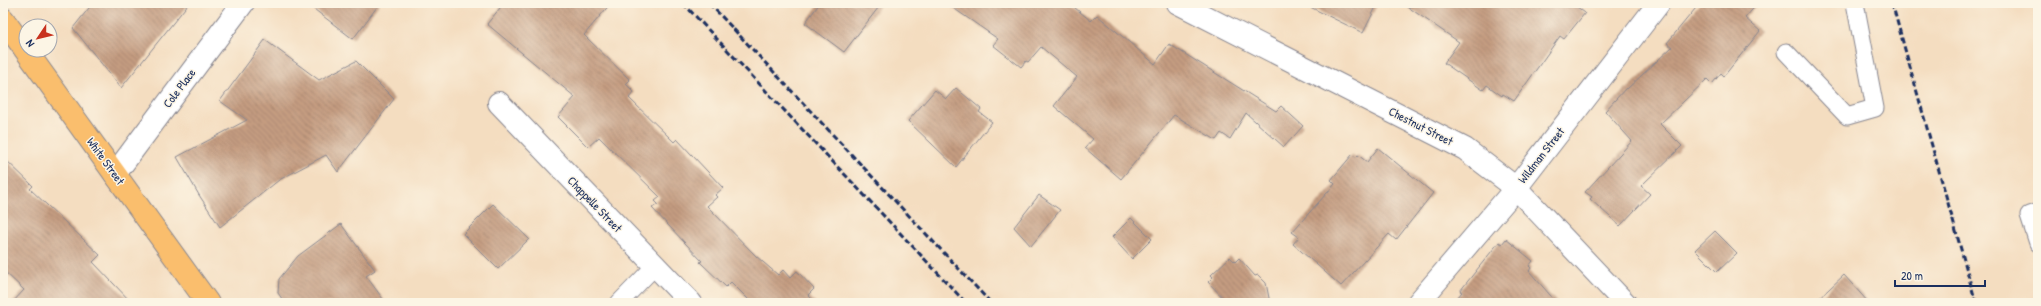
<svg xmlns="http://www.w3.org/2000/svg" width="2041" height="306" font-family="'Patrick Hand',sans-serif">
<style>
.building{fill:url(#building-back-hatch)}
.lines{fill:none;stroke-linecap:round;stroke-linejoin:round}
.service-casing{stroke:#88868f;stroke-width:19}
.minor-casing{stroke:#88868f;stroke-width:24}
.tertiary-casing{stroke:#88868f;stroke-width:24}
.primary-casing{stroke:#88868f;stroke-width:24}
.service{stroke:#fff;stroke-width:17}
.minor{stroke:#fff;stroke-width:22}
.tertiary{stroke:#fff;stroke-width:22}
.primary{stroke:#fabe6d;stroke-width:22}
.rail{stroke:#1b2f5e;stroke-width:3;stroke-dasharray:6 3;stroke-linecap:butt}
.labels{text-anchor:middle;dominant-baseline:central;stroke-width:3;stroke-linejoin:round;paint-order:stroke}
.street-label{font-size:12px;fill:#1b2f5e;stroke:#fcf5e5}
</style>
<defs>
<pattern id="building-back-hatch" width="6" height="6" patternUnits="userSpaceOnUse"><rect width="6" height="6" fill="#c59c80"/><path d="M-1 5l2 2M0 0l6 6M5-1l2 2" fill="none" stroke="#9f806c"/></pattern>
</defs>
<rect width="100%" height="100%" fill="#fcf5e5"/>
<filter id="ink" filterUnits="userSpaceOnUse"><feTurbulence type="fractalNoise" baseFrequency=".025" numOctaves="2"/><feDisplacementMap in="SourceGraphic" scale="8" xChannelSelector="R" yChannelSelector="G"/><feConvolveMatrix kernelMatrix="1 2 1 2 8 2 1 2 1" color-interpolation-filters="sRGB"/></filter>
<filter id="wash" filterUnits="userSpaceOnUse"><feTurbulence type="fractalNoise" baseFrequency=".012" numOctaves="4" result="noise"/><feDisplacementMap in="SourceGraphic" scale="16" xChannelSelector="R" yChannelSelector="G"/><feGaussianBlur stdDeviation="0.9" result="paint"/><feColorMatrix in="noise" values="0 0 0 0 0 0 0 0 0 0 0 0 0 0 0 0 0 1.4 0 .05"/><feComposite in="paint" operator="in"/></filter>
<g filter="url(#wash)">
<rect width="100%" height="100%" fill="#f4ddc0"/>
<g id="blocks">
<g class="building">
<path d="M 93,3 L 189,3 L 121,88 L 73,28 Z"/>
<path d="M 306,3 L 380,3 L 353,39 Z"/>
<path d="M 504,3 L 611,3 L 584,35 L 630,80 L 626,84 L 634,92 L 629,98 L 674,142 L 677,139 L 723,188 L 715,195 L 717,197 L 707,206 L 756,256 L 778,275 L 783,270 L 790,278 L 797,271 L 814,289 L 808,295 L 816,303 L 752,303 L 731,282 L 726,287 L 700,262 L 702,261 L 652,208 L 658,204 L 655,201 L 660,197 L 599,137 L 588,147 L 558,117 L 575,97 L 487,24 Z"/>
<path d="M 820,3 L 882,3 L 844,52 L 805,23 Z"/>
<path d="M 946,3 L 1069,3 L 1091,21 L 1097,15 L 1155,64 L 1169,44 L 1276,111 L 1281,106 L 1303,126 L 1284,147 L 1246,113 L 1230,139 L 1221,133 L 1216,140 L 1174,115 L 1121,179 L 1085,148 L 1093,139 L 1054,106 L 1077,77 L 1041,47 L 1028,62 L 1026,61 L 1021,67 L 993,45 L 998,39 Z"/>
<path d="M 1302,3 L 1378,3 L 1363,33 Z"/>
<path d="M 1402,3 L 1572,3 L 1585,13 L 1564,39 L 1560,36 L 1514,101 L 1503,94 L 1502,96 L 1487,85 L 1483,90 L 1444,63 L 1459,42 Z"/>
<path d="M 1700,3 L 1758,3 L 1745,18 L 1760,31 L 1724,76 L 1721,73 L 1712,84 L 1707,79 L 1660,124 L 1682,146 L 1641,186 L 1650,194 L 1620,226 L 1590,199 L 1592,197 L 1585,192 L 1632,141 L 1605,111 L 1626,88 L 1627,89 L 1672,47 L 1667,43 Z"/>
<path d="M 265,40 L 319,80 L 356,61 L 394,99 L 338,172 L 326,155 L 279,180 L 220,227 L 199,195 L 177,157 L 247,120 L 220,101 Z"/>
<path d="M 956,88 L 981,109 L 979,112 L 992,122 L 956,167 L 908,121 L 935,90 L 946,99 Z"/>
<path d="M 1378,148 L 1433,193 L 1396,240 L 1389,234 L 1341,286 L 1293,244 L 1299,237 L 1292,232 L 1335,184 L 1331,180 L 1352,155 L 1356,157 L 1358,155 L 1367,162 Z"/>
<path d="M 3,157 L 33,186 L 30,189 L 100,255 L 93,262 L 132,303 L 12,303 L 24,290 L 3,270 Z"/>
<path d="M 1039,195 L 1060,210 L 1031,246 L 1014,227 Z"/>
<path d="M 493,204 L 529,239 L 498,269 L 463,234 Z"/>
<path d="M 1131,218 L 1152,239 L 1132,259 L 1112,237 Z"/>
<path d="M 341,224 L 375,270 L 366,276 L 386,303 L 285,303 L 278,293 L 279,279 L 298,256 Z"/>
<path d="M 1715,231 L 1737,253 L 1717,272 L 1695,250 Z"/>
<path d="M 1506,239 L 1533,261 L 1529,266 L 1531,268 L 1529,271 L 1557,303 L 1453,303 L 1462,292 L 1460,291 L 1499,242 L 1502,244 Z"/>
<path d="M 1230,257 L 1235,262 L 1239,258 L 1255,276 L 1258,275 L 1266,283 L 1270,303 L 1228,303 L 1208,282 L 1213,277 L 1211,275 Z"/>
<path d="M 1844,275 L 1869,303 L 1814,303 Z"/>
</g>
</g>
</g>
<g filter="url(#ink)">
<use href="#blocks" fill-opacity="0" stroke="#88868f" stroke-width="1"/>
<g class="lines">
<g class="service-casing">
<g id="service">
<path d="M 1786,52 L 1847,116 L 1875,108 L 1855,3"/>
<path d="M 2038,212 L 2029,215 L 2038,243"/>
<path d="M 619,303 L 655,266"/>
</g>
</g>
<g class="minor-casing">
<g id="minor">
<path d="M 1178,3 L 1465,149 L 1516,188 L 1625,303"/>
<path d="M 499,103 L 691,303"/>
<path d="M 115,174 L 243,3"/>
</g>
</g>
<g class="tertiary-casing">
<path id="tertiary" d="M 1418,303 L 1516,188 L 1659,3"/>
</g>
<g class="primary-casing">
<path id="primary" d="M 3,19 L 208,303"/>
</g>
<use href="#service" class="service"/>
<use href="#minor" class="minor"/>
<use href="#tertiary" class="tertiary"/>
<use href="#primary" class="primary"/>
<g class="rail">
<path d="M 683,3 L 966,303"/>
<path d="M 709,3 L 991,303"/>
<path d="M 1892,3 L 1976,303"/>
</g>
</g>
</g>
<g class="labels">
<g class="street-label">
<text transform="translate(179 88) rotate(-53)">Cole Place</text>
<text transform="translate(1421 126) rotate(27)">Chestnut Street</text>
<text transform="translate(1541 155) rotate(-52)">Wildman Street</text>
<text transform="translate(106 161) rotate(54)">White Street</text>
<text transform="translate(595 204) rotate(46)">Chappelle Street</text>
</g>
</g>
<rect width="2041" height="306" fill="none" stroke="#fcf5e5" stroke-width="16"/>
<g transform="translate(38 38) rotate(235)"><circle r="19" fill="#fcf5e5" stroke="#a2a6af"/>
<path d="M0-3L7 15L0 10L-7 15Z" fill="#c8321e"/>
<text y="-6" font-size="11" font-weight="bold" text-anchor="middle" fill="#1b2f5e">N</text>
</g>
<path d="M1895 280v6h90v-6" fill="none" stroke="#1b2f5e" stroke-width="2"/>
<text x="1901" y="280" font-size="12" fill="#1b2f5e" stroke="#fcf5e5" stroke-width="3" paint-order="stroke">20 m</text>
</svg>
